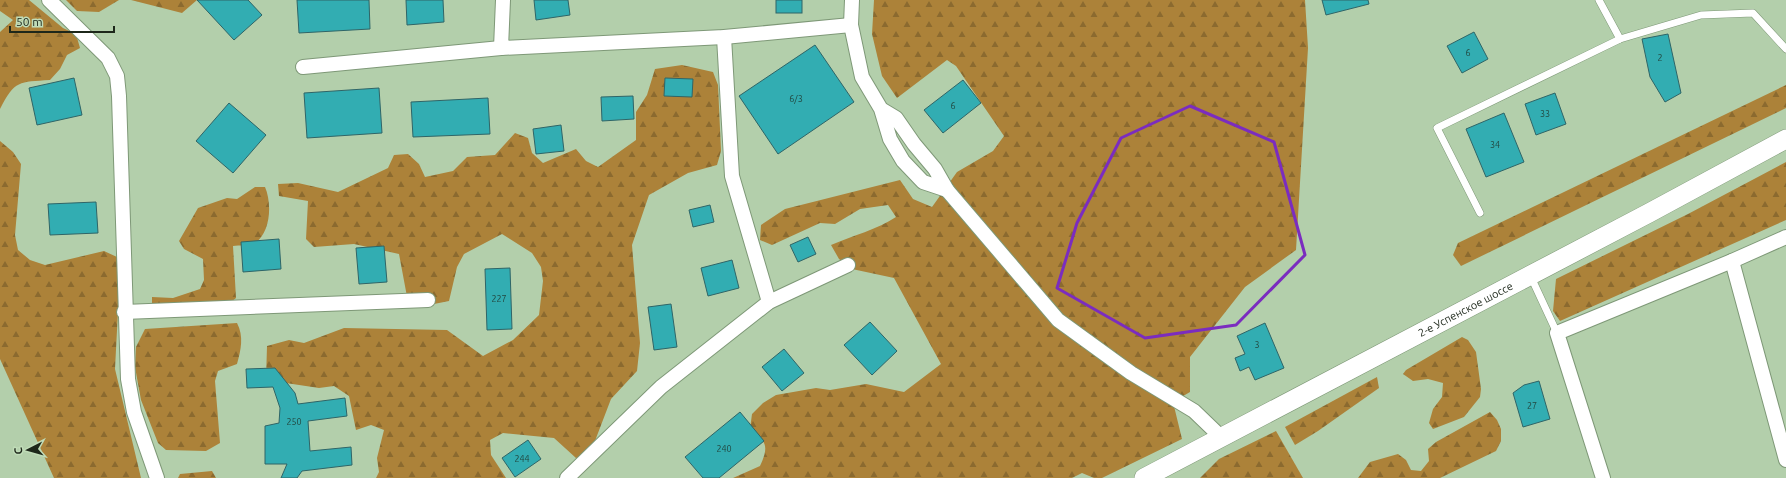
<svg xmlns="http://www.w3.org/2000/svg" width="1786" height="478" font-family="Ubuntu,sans-serif">
<style>
.forest{fill:url(#forest-firs)}
.building{fill:#32adb2;stroke:#2f6567}
.lines{fill:none;stroke-linecap:round;stroke-linejoin:round}
.lane-casing{stroke:#7e9877;stroke-width:8}
.street-casing{stroke:#7e9877;stroke-width:16}
.secondary-casing{stroke:#7e9877;stroke-width:20}
.lane{stroke:#fff;stroke-width:7}
.street{stroke:#fff;stroke-width:14}
.secondary{stroke:#fff;stroke-width:19}
.marked{fill:none;stroke:#7b2cbf;stroke-width:3;stroke-linejoin:round}
.labels{text-anchor:middle;dominant-baseline:central;stroke-width:3;stroke-linejoin:round;paint-order:stroke}
.number-label{font-size:9px;fill:#224840}
.street-label{font-size:11px;fill:#1d271a;stroke:#c0dcb8}
</style>
<defs>
<pattern id="forest-firs" width="22" height="20" patternUnits="userSpaceOnUse"><rect width="22" height="20" fill="#ac8239"/><path d="M5 1l3.5 6h-7zM16 11l3.5 6h-7z" fill="#8b6a2f"/></pattern>
</defs>
<rect width="100%" height="100%" fill="#b3cfab"/>
<g class="forest">
<path d="M 0,0 L 29,0 L 63,28 L 76,34 L 80,48 L 67,55 L 60,69 L 50,80 C 19,82 15,80 0,109 L 0,32 L 13,20 L 0,11 Z"/>
<path d="M 66,0 L 119,0 L 99,12 L 77,11 Z"/>
<path d="M 131,0 L 197,0 L 182,13 Z"/>
<path d="M 874,0 L 1305,0 L 1308,48 L 1296,250 L 1245,287 L 1190,357 L 1190,392 L 1173,402 L 1182,439 L 1102,478 L 1094,478 L 1082,473 L 1072,478 L 733,478 L 760,466 C 769,446 767,442 750,429 L 752,414 L 763,403 L 776,395 L 816,388 L 830,390 L 866,384 L 904,392 L 941,364 L 894,278 L 852,269 L 839,259 L 831,245 C 852,236 878,229 896,217 L 888,205 L 860,209 L 835,224 L 820,223 L 772,245 L 760,240 L 761,225 L 785,209 L 900,180 L 913,199 L 932,207 L 957,172 L 993,151 L 1004,136 L 956,66 L 947,60 L 897,98 L 882,76 L 872,34 Z"/>
<path d="M 682,65 L 713,72 L 718,85 L 721,151 L 717,165 L 688,173 L 649,195 L 632,245 L 640,343 L 637,371 L 611,399 L 590,454 L 576,458 L 554,438 L 503,433 L 490,440 L 491,455 L 506,478 L 376,478 L 379,472 L 377,458 L 384,430 L 371,425 L 356,430 L 349,396 L 334,386 L 319,388 L 266,380 L 267,346 L 289,340 L 304,343 L 344,328 L 447,330 L 483,356 L 513,340 L 539,315 L 543,281 L 541,267 L 532,253 L 502,234 L 464,254 L 457,267 L 449,301 L 434,304 L 408,302 L 399,254 L 354,244 L 314,247 L 306,239 L 308,201 L 279,196 L 278,184 L 298,183 L 338,192 L 388,168 L 394,155 L 408,154 L 419,164 L 425,177 L 453,171 L 467,157 L 495,155 L 515,133 L 528,138 L 532,153 L 543,163 L 576,149 L 586,161 L 598,167 L 636,140 L 636,112 L 647,95 L 655,69 Z"/>
<path d="M 1786,85 L 1786,108 L 1461,266 L 1453,255 L 1458,243 Z"/>
<path d="M 0,141 L 13,152 L 21,164 L 15,235 L 18,250 L 30,260 L 45,265 L 104,251 L 117,257 L 120,272 L 115,369 L 141,478 L 54,478 L 0,359 Z"/>
<path d="M 1786,162 L 1786,220 L 1560,321 L 1553,311 L 1556,279 L 1688,214 Z"/>
<path d="M 255,187 L 265,187 C 272,203 271,232 255,243 C 250,246 239,245 233,246 L 236,298 L 221,310 L 152,308 L 152,297 L 173,298 L 200,289 L 204,280 L 203,259 L 184,249 L 179,241 L 198,208 L 227,198 L 237,199 Z"/>
<path d="M 237,323 C 244,336 241,350 237,364 L 218,371 L 215,381 L 220,443 L 206,451 L 166,450 L 158,443 L 141,400 L 135,367 L 136,347 L 145,329 Z"/>
<path d="M 1462,337 L 1468,340 L 1476,352 L 1481,389 L 1480,397 L 1464,417 L 1433,429 L 1429,423 L 1433,409 L 1442,397 L 1443,383 L 1428,379 L 1413,381 L 1403,374 L 1406,370 Z"/>
<path d="M 1377,377 L 1379,388 L 1318,431 L 1295,445 L 1285,427 Z"/>
<path d="M 1490,412 L 1497,420 L 1501,429 L 1501,441 L 1496,451 L 1440,478 L 1358,478 L 1370,462 L 1398,454 L 1406,460 L 1411,470 L 1421,471 L 1429,461 L 1428,449 L 1436,442 Z"/>
<path d="M 1276,431 L 1303,478 L 1200,478 L 1219,459 Z"/>
<path d="M 212,471 L 216,478 L 178,478 L 180,474 Z"/>
</g>
<g class="building">
<path d="M 197,0 L 248,0 L 262,15 L 234,40 Z"/>
<path d="M 297,0 L 369,0 L 370,29 L 299,33 Z"/>
<path d="M 406,0 L 443,0 L 444,22 L 407,25 Z"/>
<path d="M 534,0 L 568,0 L 570,15 L 536,20 Z"/>
<rect x="776" y="0" width="26" height="13"/>
<path d="M 1322,0 L 1368,0 L 1369,4 L 1326,15 Z"/>
<path d="M 1474,32 L 1488,59 L 1462,73 L 1447,46 Z"/>
<path d="M 1668,34 L 1681,93 L 1665,102 L 1650,77 L 1642,39 Z"/>
<path d="M 815,45 L 854,102 L 778,154 L 739,96 Z"/>
<path d="M 74,78 L 82,115 L 37,125 L 29,88 Z"/>
<path d="M 665,78 L 693,79 L 692,97 L 664,96 Z"/>
<path d="M 963,80 L 981,103 L 943,133 L 924,110 Z"/>
<path d="M 379,88 L 382,133 L 307,138 L 304,93 Z"/>
<path d="M 1555,93 L 1566,124 L 1536,135 L 1525,104 Z"/>
<path d="M 633,96 L 634,119 L 602,121 L 601,97 Z"/>
<path d="M 488,98 L 490,134 L 413,137 L 411,102 Z"/>
<path d="M 229,103 L 266,135 L 233,173 L 196,141 Z"/>
<path d="M 1504,113 L 1524,162 L 1486,177 L 1466,129 Z"/>
<path d="M 561,125 L 564,151 L 536,154 L 533,129 Z"/>
<path d="M 96,202 L 98,233 L 50,235 L 48,204 Z"/>
<path d="M 710,205 L 714,222 L 693,227 L 689,210 Z"/>
<path d="M 808,237 L 816,254 L 798,262 L 790,245 Z"/>
<path d="M 279,239 L 281,269 L 243,272 L 241,242 Z"/>
<path d="M 384,246 L 387,282 L 359,284 L 356,248 Z"/>
<path d="M 732,260 L 739,288 L 708,296 L 701,268 Z"/>
<path d="M 510,268 L 512,329 L 487,330 L 485,269 Z"/>
<path d="M 671,304 L 677,347 L 654,350 L 648,307 Z"/>
<path d="M 870,322 L 897,351 L 872,375 L 844,345 Z"/>
<path d="M 1265,323 L 1284,368 L 1255,380 L 1249,367 L 1240,371 L 1235,358 L 1245,354 L 1237,336 Z"/>
<path d="M 784,349 L 804,373 L 782,391 L 762,367 Z"/>
<path d="M 275,368 L 295,393 L 298,404 L 345,398 L 347,416 L 308,421 L 310,451 L 351,447 L 352,465 L 302,471 L 297,478 L 281,478 L 287,464 L 265,464 L 265,426 L 279,423 L 280,408 L 273,387 L 247,388 L 246,369 Z"/>
<path d="M 1539,381 L 1550,419 L 1523,427 L 1513,393 L 1524,385 Z"/>
<path d="M 740,412 L 764,441 L 719,478 L 703,478 L 685,457 Z"/>
<path d="M 528,440 L 541,459 L 515,477 L 502,458 Z"/>
</g>
<g class="lines">
<g class="lane-casing">
<g id="lane">
<path d="M 1599,0 L 1620,39"/>
<path d="M 1480,213 L 1437,128 L 1620,39 L 1701,15 L 1753,13 L 1786,49"/>
<path d="M 1531,277 L 1557,333"/>
</g>
</g>
<g class="street-casing">
<g id="street">
<path d="M 49,0 L 108,58 L 117,76 L 119,96 L 128,379 L 134,412 L 157,478"/>
<path d="M 503,0 L 501,48 L 724,37 L 851,25"/>
<path d="M 852,0 L 851,25 L 862,77 L 881,109 L 890,139 L 903,161 L 923,182 L 947,190 L 935,169 L 914,144 L 896,118 L 881,109"/>
<path d="M 724,37 L 732,176 L 769,302"/>
<path d="M 303,67 L 501,48"/>
<path d="M 947,190 L 1058,320 L 1131,373 L 1194,411 L 1221,437"/>
<path d="M 1732,261 L 1786,460"/>
<path d="M 124,312 L 428,300"/>
<path d="M 567,478 L 661,387 L 769,302 L 848,265"/>
<path d="M 1603,478 L 1557,333 L 1732,261 L 1786,237"/>
</g>
</g>
<g class="secondary-casing">
<g id="secondary">
<path id="s1" d="M 1144,478 L 1649,213 L 1786,139"/>
</g>
</g>
<use href="#lane" class="lane"/>
<use href="#street" class="street"/>
<use href="#secondary" class="secondary"/>
</g>
<path class="marked" d="M 1190,106 L 1274,142 L 1305,255 L 1236,325 L 1145,338 L 1057,288 L 1077,223 L 1121,138 Z"/>
<g class="labels">
<g class="number-label">
<text x="1468" y="53">6</text>
<text x="1660" y="58">2</text>
<text x="796" y="99">6/3</text>
<text x="953" y="106">6</text>
<text x="1545" y="114">33</text>
<text x="1495" y="145">34</text>
<text x="499" y="299">227</text>
<text x="1257" y="345">3</text>
<text x="1532" y="406">27</text>
<text x="294" y="422">250</text>
<text x="724" y="449">240</text>
<text x="522" y="459">244</text>
</g>
<g class="street-label">
<text stroke="none"><textPath href="#s1" startOffset="363">2-е Успенское шоссе</textPath></text>
</g>
</g>
<g transform="translate(28 450) rotate(264)" stroke="#c0dcb8" stroke-width="3" paint-order="stroke">
<path d="M0-3L7 15L0 10L-7 15Z" fill="#1d271a"/>
<text y="-6" font-size="11" font-weight="bold" text-anchor="middle" fill="#1d271a">С</text>
</g>
<path d="M10 26v6h104v-6" fill="none" stroke="#1d271a" stroke-width="2"/>
<text x="16" y="26" font-size="12" fill="#1d271a" stroke="#c0dcb8" stroke-width="3" paint-order="stroke">50 m</text>
</svg>
